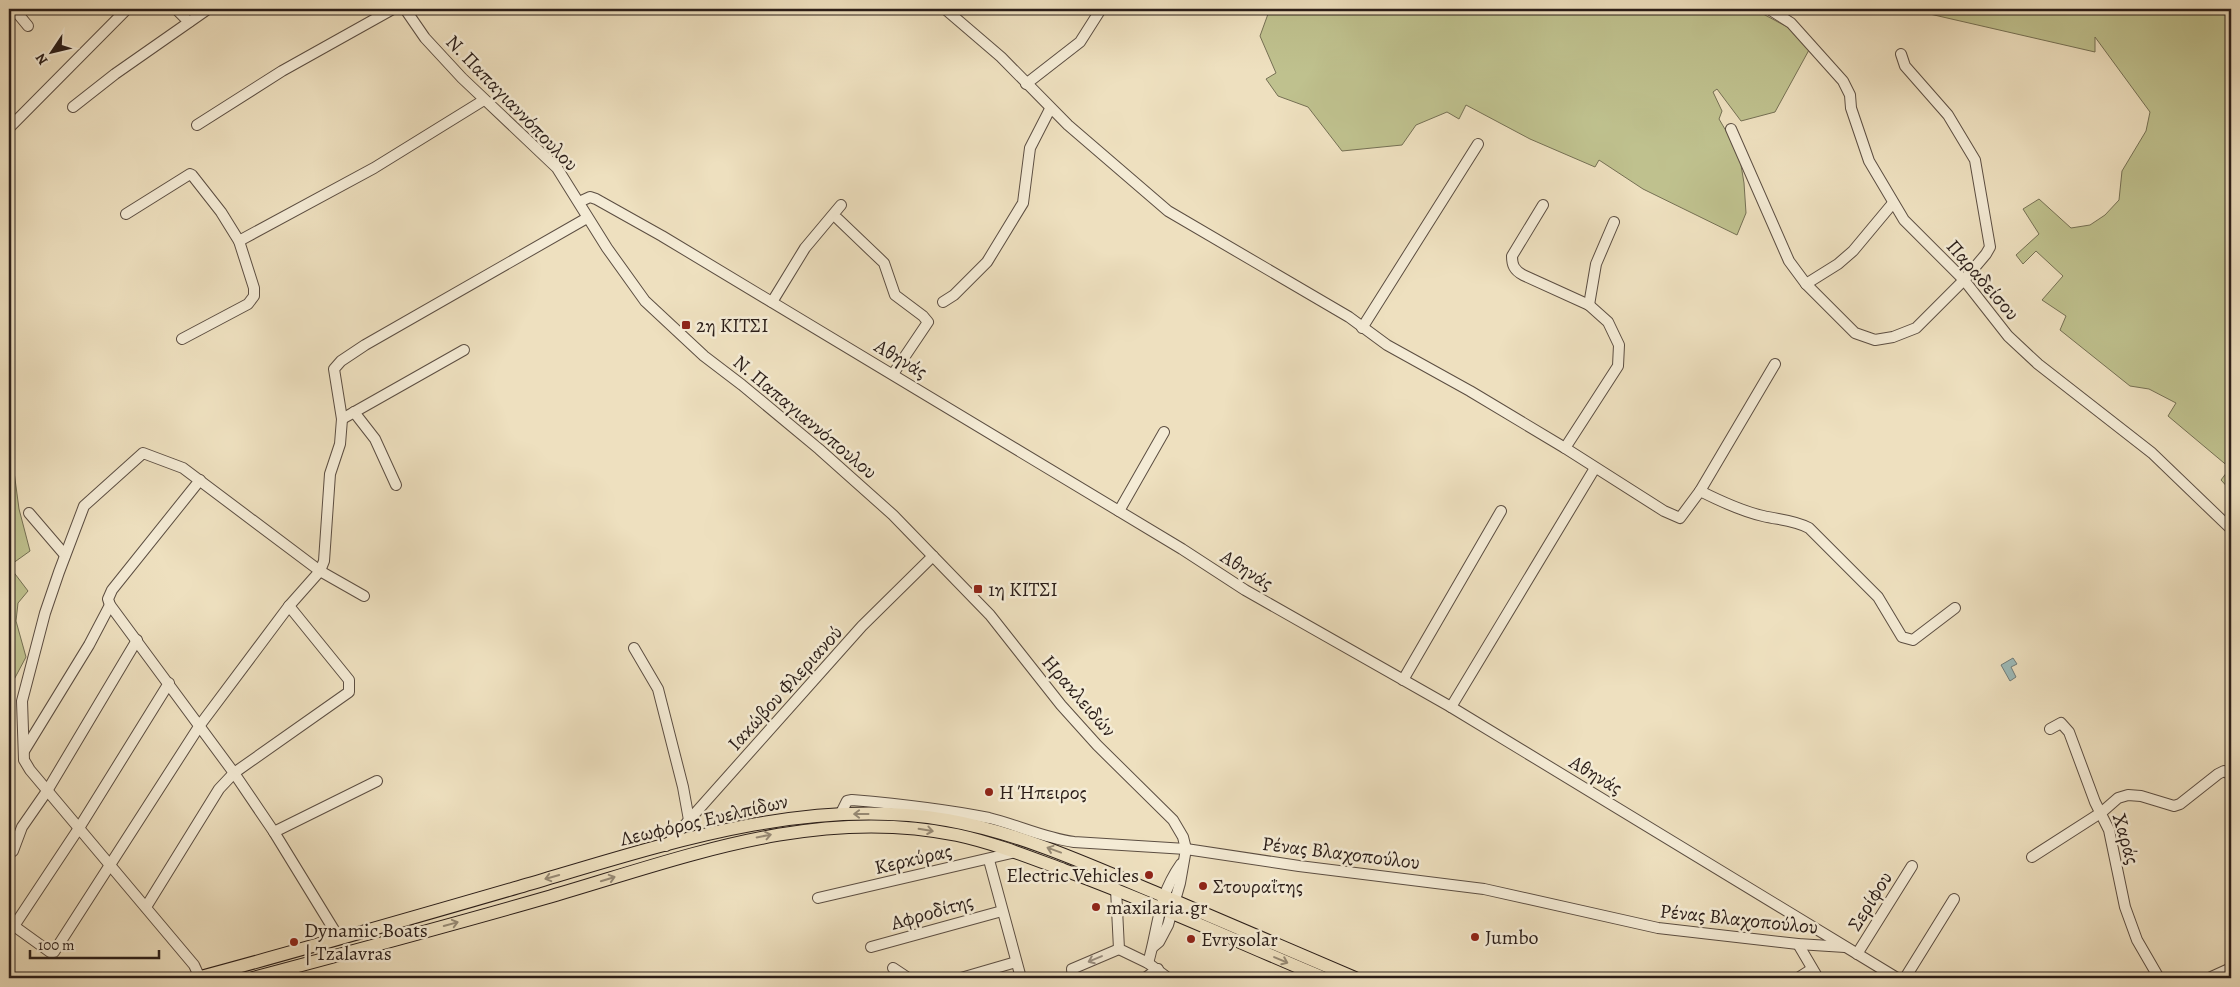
<svg xmlns="http://www.w3.org/2000/svg" width="2240" height="987" font-family="Alegreya,serif">
<style>
.green{fill:#bfc18e;stroke:#757054}
.water{fill:#9cbbba;stroke:#6f7c7a}
.lines{fill:none;stroke-linecap:round;stroke-linejoin:round}
.minor-casing{stroke:#5c4e42;stroke-width:12}
.major-casing{stroke:#2b1e19;stroke-width:14}
.minor{stroke:#f4ebd5;stroke-width:10}
.major{stroke:#eee0bf;stroke-width:12}
.oneway{stroke:#968974}
.oneway2{stroke:#9a8f80}
.poi-dot{fill:#8f2418;stroke:#f4ebd5;stroke-width:2}
.labels{text-anchor:middle;dominant-baseline:central;stroke-width:5;stroke-linejoin:round;paint-order:stroke}
.street-label{font-size:20px;fill:#2b1e19;stroke:#f4ebd5}
.poi-label{font-size:20px;fill:#2b1e19;stroke:#f4ebd5;text-anchor:start}
</style>
<rect width="100%" height="100%" fill="#eee0bf"/>
<filter id="stains"><feTurbulence type="fractalNoise" baseFrequency=".004" numOctaves="4"/><feColorMatrix values="0 0 0 0 .2 0 0 0 0 .09 0 0 0 0 .02 0 0 0 .5 -.17"/></filter>
<radialGradient id="worn" r=".72"><stop offset=".6" stop-color="#630" stop-opacity="0"/><stop offset="1" stop-color="#630" stop-opacity=".3"/></radialGradient>
<g class="green">
<path d="M 1265,9 L 1754,9 L 1789,28 L 1809,50 L 1775,112 L 1741,121 L 1717,89 L 1713,92 L 1722,111 L 1719,119 L 1739,153 L 1744,183 L 1746,213 L 1737,235 L 1643,189 L 1599,160 L 1595,167 L 1530,139 L 1466,105 L 1459,119 L 1447,112 L 1416,125 L 1402,145 L 1342,151 L 1308,107 L 1278,96 L 1266,79 L 1276,73 L 1260,36 L 1268,14 Z"/>
<path d="M 1908,9 L 2226,9 L 2231,17 L 2231,491 L 2221,480 L 2230,468 L 2168,416 L 2176,403 L 2149,389 L 2130,386 L 2060,330 L 2066,316 L 2042,300 L 2063,276 L 2036,251 L 2023,264 L 2016,255 L 2039,234 L 2023,209 L 2039,199 L 2071,228 L 2090,225 L 2105,215 L 2119,200 L 2122,171 L 2146,131 L 2150,112 L 2095,37 L 2095,52 Z"/>
<path d="M 9,434 L 19,509 L 30,551 L 9,566 L 28,591 L 18,603 L 16,621 L 26,657 L 9,689 Z"/>
</g>
<path class="water" d="M 2013,658 L 2017,664 L 2011,667 L 2016,677 L 2010,681 L 2001,665 Z"/>
<g class="lines">
<g class="minor-casing">
<g id="minor">
<path d="M 14,9 L 28,26"/>
<path d="M 176,9 L 189,22"/>
<path d="M 405,9 L 425,38 L 462,78 L 557,168 L 607,248 L 645,301 L 704,356 L 742,385 L 819,449 L 893,515 L 990,615 L 1061,705 L 1097,745 L 1173,820 L 1183,837 L 1186,849 L 1180,883 L 1168,925 L 1159,942 L 1153,947"/>
<path d="M 945,9 L 1001,57 L 1068,125 L 1168,211 L 1349,317 L 1387,345 L 1470,391 L 1565,448 L 1664,511 L 1680,518 L 1700,491 C 1720,501 1741,511 1763,516 C 1780,520 1794,520 1809,528 L 1878,597 L 1902,637 L 1913,640 L 1955,608"/>
<path d="M 1769,9 L 1791,23 L 1843,81 L 1850,95 L 1851,108 L 1869,161 L 1904,220 L 1964,280 L 2008,336 L 2038,364 L 2152,453 L 2231,529"/>
<path d="M 1026,84 L 1080,42 L 1101,9"/>
<path d="M 73,107 L 115,74 L 208,9"/>
<path d="M 197,125 L 282,71 L 393,9"/>
<path d="M 9,128 L 127,9"/>
<path d="M 1731,129 L 1789,261 L 1806,284 L 1855,333 L 1875,340 L 1893,337 L 1916,328 L 1964,280 L 1986,254 L 1990,247 L 1975,160 L 1948,115 L 1905,66 L 1901,54"/>
<path d="M 579,202 L 590,197 L 596,199 L 662,236 L 1182,549 L 1245,590 L 1451,707 L 1897,978"/>
<path d="M 1543,205 L 1512,256 C 1512,265 1514,270 1523,275 L 1589,305 L 1608,322 L 1619,345 L 1618,366 L 1565,448"/>
<path d="M 126,214 L 190,174 L 192,175 L 221,212 L 239,241 L 254,288 L 254,296 L 248,304 L 182,339"/>
<path d="M 838,219 L 884,263 L 895,295 L 923,316 L 928,322 L 893,374"/>
<path d="M 239,241 L 374,168 L 484,100"/>
<path d="M 1806,284 L 1838,264 L 1853,251 L 1893,203"/>
<path d="M 772,302 L 805,248 L 841,205"/>
<path d="M 943,302 L 954,295 L 987,262 L 1023,203 L 1030,148 L 1050,109"/>
<path d="M 1589,305 L 1596,264 L 1614,222"/>
<path d="M 1362,328 L 1478,144"/>
<path d="M 354,412 L 375,439 L 396,485"/>
<path d="M 342,419 L 464,350"/>
<path d="M 200,480 L 112,590 L 108,599 L 110,605 L 234,773 L 274,832 L 339,938"/>
<path d="M 1700,491 L 1775,364"/>
<path d="M 1119,511 L 1164,432"/>
<path d="M 29,513 L 65,555"/>
<path d="M 634,648 L 658,689 L 683,787 L 689,820"/>
<path d="M 1403,680 L 1501,511"/>
<path d="M 1451,707 L 1595,468"/>
<path d="M 2050,729 L 2061,723 L 2069,732 L 2095,802 L 2109,830 L 2125,907 L 2137,940 L 2159,978"/>
<path d="M 24,751 L 89,645 L 110,605"/>
<path d="M 840,815 L 847,801 L 852,800 C 898,804 944,809 989,818 C 1018,825 1044,838 1074,842 L 1186,849 L 1299,866 L 1484,889 L 1658,928 L 1798,944 L 1845,947"/>
<path d="M 274,832 L 377,781"/>
<path d="M 666,846 L 862,626 L 933,556"/>
<path d="M 9,854 L 13,851 L 22,827 L 47,791 L 137,640"/>
<path d="M 2032,857 L 2102,812 L 2118,798 L 2128,795 L 2141,796 L 2174,806 L 2180,804 L 2218,774 L 2224,771 L 2231,775"/>
<path d="M 989,860 L 1021,978"/>
<path d="M 1116,889 L 1119,949 L 1148,963 L 1168,978"/>
<path d="M 818,898 L 1016,852"/>
<path d="M 146,907 L 219,789 L 234,773 L 349,692 L 349,680 L 289,606"/>
<path d="M 14,926 L 79,828 L 169,683"/>
<path d="M 9,927 L 14,926 L 50,952 L 54,952 L 200,725 L 289,606 L 320,571 L 324,561 L 330,474 L 340,444 L 342,419 L 334,369 L 341,361 L 365,345 L 587,218"/>
<path d="M 1798,944 L 1818,978"/>
<path d="M 871,947 L 1002,911"/>
<path d="M 1857,954 L 1912,866"/>
<path d="M 1148,963 C 1159,926 1157,898 1181,864"/>
<path d="M 893,968 L 908,978"/>
<path d="M 200,978 L 194,965 L 30,770 L 24,760 L 22,701 L 45,613 L 59,572 L 84,506 L 143,453 L 183,468 L 320,571 L 364,596"/>
<path d="M 961,978 L 1016,962"/>
<path d="M 1073,978 L 1072,969 L 1119,949"/>
<path d="M 1145,978 L 1158,969"/>
<path d="M 1798,978 L 1812,969"/>
<path d="M 1905,978 L 1954,899"/>
<path d="M 2209,978 L 2231,968"/>
</g>
</g>
<g class="major-casing">
<g id="major">
<path d="M 197,978 C 305,949 412,918 519,887 C 656,847 803,795 947,820 C 1020,833 1087,864 1154,892 C 1221,921 1288,950 1355,978"/>
<path d="M 253,978 C 350,952 448,926 545,898 C 680,859 814,805 957,835 C 994,843 1029,857 1064,870 C 1152,902 1238,942 1324,978"/>
</g>
</g>
<use href="#minor" class="minor"/>
<use href="#major" class="major"/>
</g>
<defs><path id="oneway-shaft" d="M-6 0H5M1.5-3L5.5 0L1.5 3" fill="none" stroke-width="1.6" stroke-linecap="round" stroke-linejoin="round" transform="scale(1.25)"/></defs>
<g class="oneway">
<use href="#oneway-shaft" transform="translate(861 814) rotate(180)"/>
<use href="#oneway-shaft" transform="translate(926 830) rotate(9)"/>
<use href="#oneway-shaft" transform="translate(764 836) rotate(-11)"/>
<use href="#oneway-shaft" transform="translate(1054 850) rotate(-160)"/>
<use href="#oneway-shaft" transform="translate(552 877) rotate(164)"/>
<use href="#oneway-shaft" transform="translate(608 879) rotate(-17)"/>
<use href="#oneway-shaft" transform="translate(451 924) rotate(-15)"/>
<use href="#oneway-shaft" transform="translate(1281 960) rotate(23)"/>
</g>
<use class="oneway2" href="#oneway-shaft" transform="translate(1095 959) rotate(157)"/>
<g class="poi-dot">
<rect x="681" y="320" width="10" height="10" rx="2.5"/>
<rect x="973" y="584" width="10" height="10" rx="2.5"/>
<circle cx="989" cy="792" r="5"/>
<circle cx="1149" cy="875" r="5"/>
<circle cx="1203" cy="886" r="5"/>
<circle cx="1096" cy="907" r="5"/>
<circle cx="1475" cy="937" r="5"/>
<circle cx="1191" cy="939" r="5"/>
<circle cx="294" cy="942" r="5"/>
</g>
<g class="labels">
<g class="street-label">
<text transform="translate(512 103) rotate(46)">Ν. Παπαγιαννόπουλου</text>
<text transform="translate(1983 280) rotate(49)">Παραδείσου</text>
<text transform="translate(901 359) rotate(31)">Αθηνάς</text>
<text transform="translate(805 417) rotate(40)">Ν. Παπαγιαννόπουλου</text>
<text transform="translate(1247 570) rotate(32)">Αθηνάς</text>
<text transform="translate(785 688) rotate(-48)">Ιακώβου Φλεριανού</text>
<text transform="translate(1079 696) rotate(49)">Ηρακλειδών</text>
<text transform="translate(1596 775) rotate(31)">Αθηνάς</text>
<text transform="translate(704 820) rotate(-13)">Λεωφόρος Ευελπίδων</text>
<text transform="translate(2126 839) rotate(74)">Χαράς</text>
<text transform="translate(1341 853) rotate(7)">Ρένας Βλαχοπούλου</text>
<text transform="translate(913 859) rotate(-13)">Κερκύρας</text>
<text transform="translate(1870 901) rotate(-58)">Σερίφου</text>
<text transform="translate(932 912) rotate(-16)">Αφροδίτης</text>
<text transform="translate(1739 919) rotate(6)">Ρένας Βλαχοπούλου</text>
</g>
<g class="poi-label">
<text x="696" y="325">2η ΚΙΤΣΙ</text>
<text x="988" y="589">1η ΚΙΤΣΙ</text>
<text x="999" y="792">Η Ήπειρος</text>
<text x="1139" y="875" text-anchor="end">Electric Vehicles</text>
<text x="1213" y="886">Στουραΐτης</text>
<text x="1106" y="907">maxilaria.gr</text>
<text x="304" y="930">Dynamic Boats<tspan x="304" dy="23">| Tzalavras</tspan></text>
<text x="1485" y="937">Jumbo</text>
<text x="1201" y="939">Evrysolar</text>
</g>
</g>
<rect width="2240" height="987" fill="none" stroke="#eee0bf" stroke-width="30"/>
<rect x="10" y="10" width="2220" height="967" fill="none" stroke="#2b1e19" stroke-width="2.5"/>
<rect x="15" y="15" width="2210" height="957" fill="none" stroke="#2b1e19"/>
<g transform="translate(52 52) rotate(235)" stroke="#f4ebd5" stroke-width="4" paint-order="stroke">
<path d="M0-4L9 19L0 12L-9 19Z" fill="#2b1e19"/>
<text y="-8" font-size="14" font-weight="bold" text-anchor="middle" fill="#2b1e19">N</text>
</g>
<path d="M30 950v8h129v-8" fill="none" stroke="#2b1e19" stroke-width="2.5"/>
<text x="38" y="950" font-size="15" fill="#2b1e19" stroke="#f4ebd5" stroke-width="4" paint-order="stroke">100 m</text>
<rect width="100%" height="100%" filter="url(#stains)"/>
<rect width="100%" height="100%" fill="url(#worn)"/>
</svg>
